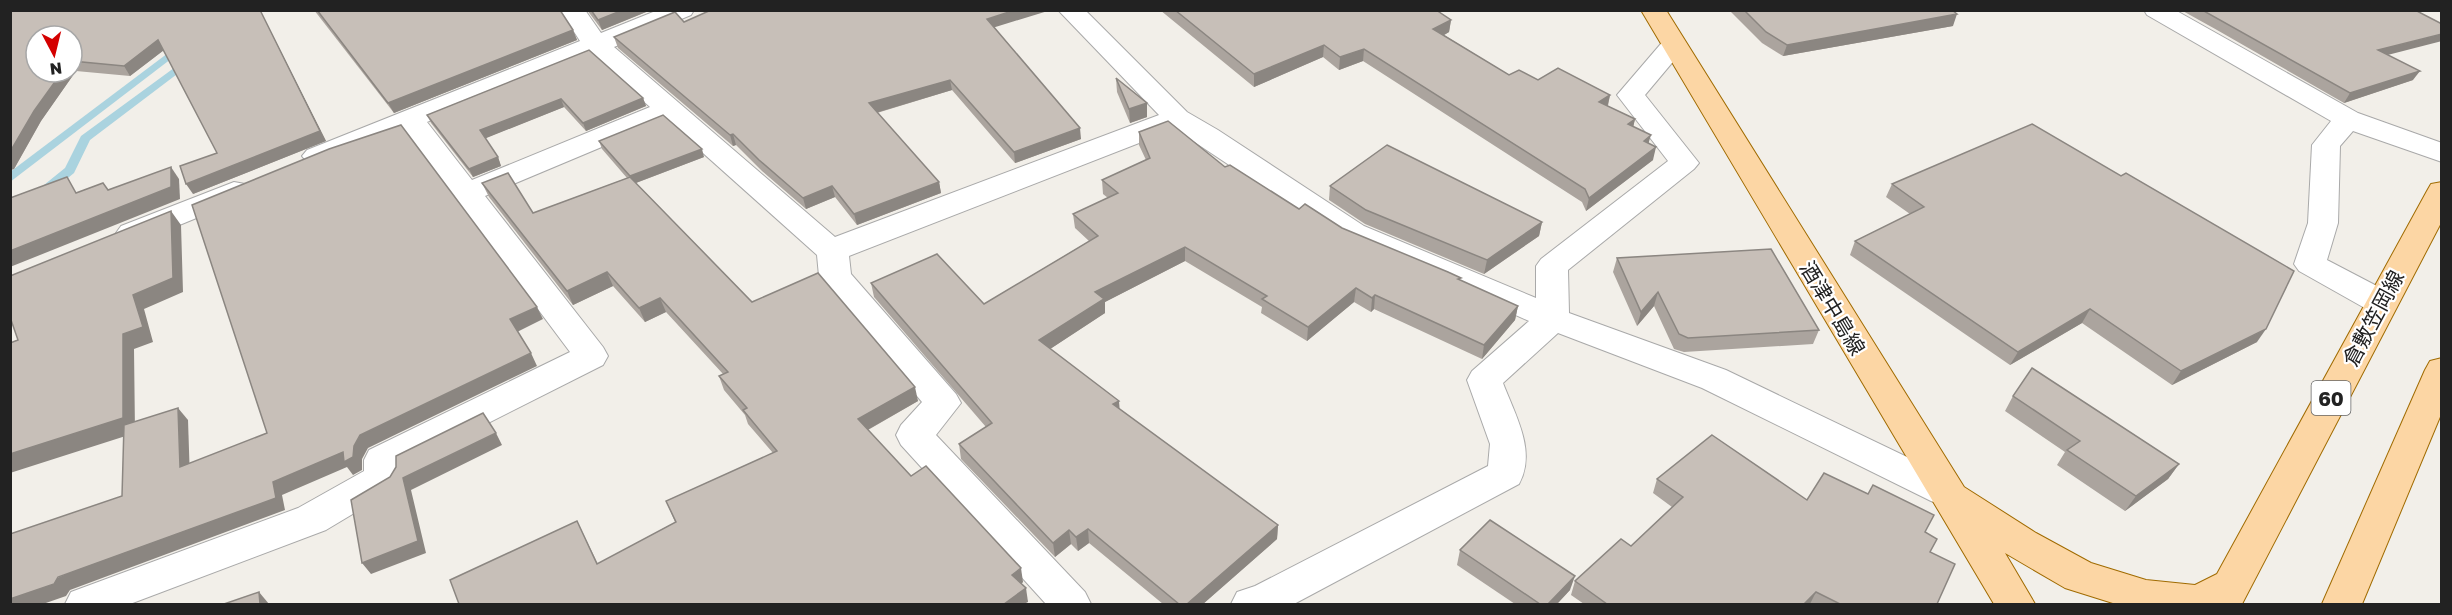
<svg xmlns="http://www.w3.org/2000/svg" width="2452" height="615" font-family="'Golos Text','Noto Sans JP',sans-serif">
<style>
.lines{fill:none;stroke-linecap:round;stroke-linejoin:round}
.stream{fill:#aad3df;fill-rule:evenodd}
.minor-casing{stroke:#a9a9a9;stroke-width:2}
.major-casing{stroke:#a06b00;stroke-width:2}
.minor{fill:#fff;fill-rule:evenodd}
.major{fill:#fcd6a4;fill-rule:evenodd}
.wall{fill:#aba49e;fill-rule:evenodd}
.shaded-wall{fill:#8b8681}
.building{fill:#c7bfb8;stroke:#8b8681;stroke-width:1.5}
.labels{text-anchor:middle;dominant-baseline:central;stroke-width:4.5;stroke-linejoin:round;paint-order:stroke}
.shield{fill:#fff;stroke:#646464;stroke-width:1.5}
.shield-label{font-size:20px;font-weight:bold;fill:#222}
.street-label{font-size:21px;fill:#222;stroke:#fff}
</style>
<rect width="100%" height="100%" fill="#f2efe9"/>
<g class="lines">
<g class="stream">
<path d="M 180,44 L 185,47 L 184,49 L 10,182 L 10,172 Z"/>
<path d="M 189,57 L 193,58 L 193,62 L 90,140 L 74,173 L 47,195 L 39,195 L 37,192 L 39,189 L 65,168 L 81,136 Z"/>
</g>
<g class="minor-casing">
<g id="minor">
<path d="M 560,10 L 585,10 L 601,33 L 658,10 L 694,10 L 691,15 L 614,47 L 835,237 L 1159,115 L 1058,10 L 1085,10 L 1187,112 L 1218,130 L 1364,226 L 1536,298 L 1536,266 L 1541,259 L 1668,161 L 1617,95 L 1665,39 L 1674,37 L 1683,39 L 1687,45 L 1645,95 L 1699,163 L 1694,169 L 1568,270 L 1569,313 L 1726,370 L 1957,481 L 1963,491 L 1957,501 L 1944,506 L 1931,501 L 1702,388 L 1558,333 L 1503,383 C 1515,415 1537,451 1519,484 L 1294,604 L 1231,604 L 1237,592 L 1255,586 L 1488,466 L 1490,444 L 1467,380 L 1472,371 L 1529,321 L 1447,284 L 1342,240 L 1175,129 L 849,256 L 851,274 L 956,394 L 961,403 L 936,435 L 1085,592 L 1091,604 L 1046,604 L 901,445 L 896,435 L 901,425 L 922,402 L 824,284 L 819,276 L 817,255 L 666,120 L 485,196 L 603,347 L 608,356 L 603,365 L 401,467 L 402,478 L 396,488 L 326,530 L 130,604 L 65,604 L 71,592 L 298,508 L 364,471 L 364,460 L 369,450 L 570,352 L 405,131 L 317,165 L 307,162 L 302,156 L 307,150 L 580,41 ZM 592,55 L 650,107 L 472,180 L 427,122 Z"/>
<path d="M 2144,10 L 2175,10 L 2358,113 L 2442,143 L 2442,162 L 2353,131 L 2340,146 L 2338,223 L 2327,260 L 2394,295 L 2398,303 L 2394,311 L 2382,314 L 2370,311 L 2299,271 L 2294,264 L 2308,223 L 2312,145 L 2331,121 L 2147,15 Z"/>
<path d="M 234,182 L 245,184 L 249,191 L 245,198 L 143,240 L 132,243 L 121,240 L 116,233 L 121,226 Z"/>
</g>
</g>
<g class="major-casing">
<g id="major">
<path d="M 1641,10 L 1666,10 L 1964,487 L 2036,533 L 2091,563 L 2146,580 L 2195,585 L 2217,574 L 2427,191 L 2431,184 L 2442,182 L 2442,221 L 2242,604 L 2116,604 L 2065,588 L 2005,553 L 2035,604 L 1994,604 Z"/>
<path d="M 2442,358 L 2442,412 L 2362,604 L 2322,604 L 2425,370 L 2430,361 Z"/>
</g>
</g>
<use href="#minor" class="minor"/>
<use href="#major" class="major"/>
</g>
<g class="wall">
<path d="M 10,10 L 260,10 L 326,141 L 193,194 L 217,153 L 164,50 L 130,76 L 76,71 L 41,121 L 14,169 L 10,170 ZM 72,36 L 72,72 L 36,72 Z"/>
<path d="M 314,10 L 560,10 L 573,30 L 577,40 L 394,113 Z"/>
<path d="M 587,10 L 651,10 L 602,30 Z"/>
<path d="M 1160,10 L 1436,10 L 1451,20 L 1449,32 L 1444,35 L 1509,75 L 1538,80 L 1610,95 L 1608,106 L 1635,119 L 1633,127 L 1649,143 L 1653,160 L 1586,211 L 1582,202 L 1363,61 L 1339,70 L 1323,57 L 1254,87 Z"/>
<path d="M 1729,10 L 1952,10 L 1953,26 L 1783,56 L 1762,43 Z"/>
<path d="M 2181,10 L 2415,10 L 2388,55 L 2413,80 L 2344,103 L 2217,30 Z"/>
<path d="M 684,22 L 995,28 L 1081,139 L 1015,163 L 952,90 L 877,113 L 939,182 L 941,193 L 857,225 L 835,197 L 806,209 L 762,171 L 736,145 L 733,146 L 618,48 L 614,37 Z"/>
<path d="M 589,50 L 643,98 L 646,106 L 586,131 L 564,107 L 485,138 L 498,157 L 501,166 L 473,177 L 431,123 L 427,115 Z"/>
<path d="M 1116,78 L 1147,117 L 1130,123 L 1117,92 Z"/>
<path d="M 1139,132 L 1225,167 L 1299,209 L 1518,306 L 1515,320 L 1482,359 L 1374,309 L 1371,312 L 1354,302 L 1307,341 L 1261,313 L 1262,307 L 1185,261 L 1105,302 L 1105,313 L 1050,349 L 1119,401 L 1119,409 L 1278,525 L 1277,539 L 1203,604 L 1163,604 L 1089,543 L 1078,551 L 1071,544 L 1055,557 L 961,459 L 959,444 L 986,427 L 874,297 L 871,283 L 984,304 L 1089,241 L 1075,228 L 1073,214 L 1108,198 L 1103,194 L 1102,180 L 1146,160 L 1139,145 Z"/>
<path d="M 599,141 L 704,157 L 636,183 L 752,302 L 918,401 L 868,430 L 911,476 L 1023,582 L 1021,584 L 1028,602 L 459,604 L 577,521 L 598,564 L 675,522 L 666,501 L 773,453 L 748,424 L 745,415 L 724,390 L 719,376 L 723,374 L 666,312 L 645,322 L 613,286 L 573,305 L 489,197 L 482,183 L 533,213 L 627,178 L 602,149 Z"/>
<path d="M 1892,184 L 2257,342 L 2172,385 L 2082,323 L 2010,365 L 1850,255 L 1855,241 L 1910,214 L 1886,197 Z"/>
<path d="M 1330,186 L 1542,222 L 1539,236 L 1484,274 L 1365,224 L 1329,200 Z"/>
<path d="M 1617,258 L 1819,330 L 1813,344 L 1684,352 L 1674,349 L 1654,306 L 1637,326 L 1613,272 Z"/>
<path d="M 2013,396 L 2179,464 L 2168,479 L 2125,511 L 2057,465 L 2065,452 L 2005,411 Z"/>
<path d="M 1657,479 L 1807,500 L 1925,532 L 1930,552 L 1937,604 L 1584,604 L 1571,595 L 1575,581 L 1631,546 L 1672,507 L 1653,493 Z"/>
<path d="M 1460,550 L 1570,590 L 1557,604 L 1515,604 L 1457,565 Z"/>
</g>
<g class="shaded-wall">
<path d="M 260,10 L 326,141 L 193,194 L 186,184 L 320,131 Z"/>
<path d="M 623,10 L 651,10 L 602,30 L 598,20 Z"/>
<path d="M 1015,10 L 1051,10 L 989,29 L 987,19 Z"/>
<path d="M 1957,14 L 1953,26 L 1783,56 L 1787,45 Z"/>
<path d="M 1451,20 L 1449,32 L 1432,42 L 1433,29 Z"/>
<path d="M 573,30 L 577,40 L 394,113 L 388,103 Z"/>
<path d="M 2442,34 L 2442,41 L 2372,59 L 2378,50 Z"/>
<path d="M 158,40 L 164,50 L 130,76 L 124,66 Z"/>
<path d="M 1324,45 L 1323,57 L 1254,87 L 1254,74 Z"/>
<path d="M 1364,49 L 1363,61 L 1339,70 L 1340,57 Z"/>
<path d="M 72,64 L 76,71 L 41,121 L 14,169 L 10,170 L 10,152 L 34,111 L 62,72 L 72,72 Z"/>
<path d="M 2420,71 L 2413,80 L 2344,103 L 2350,93 Z"/>
<path d="M 950,80 L 952,90 L 872,114 L 869,103 Z"/>
<path d="M 1610,95 L 1607,108 L 1599,102 Z"/>
<path d="M 643,98 L 646,106 L 586,131 L 583,123 Z"/>
<path d="M 561,99 L 564,107 L 484,139 L 480,130 Z"/>
<path d="M 1147,103 L 1147,117 L 1130,123 L 1129,109 Z"/>
<path d="M 1635,119 L 1632,132 L 1628,124 Z"/>
<path d="M 1080,128 L 1081,139 L 1015,163 L 1014,152 Z"/>
<path d="M 733,134 L 736,145 L 733,146 L 730,135 Z"/>
<path d="M 1651,135 L 1647,148 L 1644,141 Z"/>
<path d="M 1656,147 L 1653,160 L 1586,211 L 1589,198 Z"/>
<path d="M 702,149 L 704,157 L 633,184 L 630,176 Z"/>
<path d="M 498,157 L 501,166 L 473,177 L 469,169 Z"/>
<path d="M 171,167 L 179,179 L 180,199 L 10,267 L 10,251 Z"/>
<path d="M 939,182 L 941,193 L 857,225 L 854,214 Z"/>
<path d="M 832,186 L 835,197 L 806,209 L 803,198 Z"/>
<path d="M 171,211 L 181,225 L 183,292 L 144,309 L 153,342 L 134,349 L 135,433 L 10,473 L 10,454 L 123,334 L 133,295 Z"/>
<path d="M 1542,222 L 1539,236 L 1484,274 L 1487,260 Z"/>
<path d="M 1185,247 L 1185,261 L 1105,302 L 1105,313 L 1041,355 L 1039,340 L 1095,292 Z"/>
<path d="M 607,272 L 613,286 L 573,305 L 567,291 Z"/>
<path d="M 1356,288 L 1354,302 L 1307,341 L 1308,327 Z"/>
<path d="M 1658,292 L 1654,306 L 1637,326 L 1641,312 Z"/>
<path d="M 1375,295 L 1374,309 L 1371,312 L 1372,298 Z"/>
<path d="M 660,298 L 666,312 L 645,322 L 639,308 Z"/>
<path d="M 1518,306 L 1515,320 L 1482,359 L 1484,345 Z"/>
<path d="M 537,307 L 543,319 L 517,332 L 510,319 Z"/>
<path d="M 2090,309 L 2082,323 L 2010,365 L 2018,352 Z"/>
<path d="M 2266,329 L 2257,342 L 2172,385 L 2181,371 Z"/>
<path d="M 531,353 L 537,366 L 368,448 L 362,459 L 362,470 L 353,475 L 347,467 L 282,495 L 285,510 L 70,590 L 66,596 L 43,604 L 10,604 L 10,599 L 354,446 L 360,435 Z"/>
<path d="M 915,387 L 918,401 L 862,433 L 858,419 Z"/>
<path d="M 1119,401 L 1120,415 L 1113,404 Z"/>
<path d="M 178,408 L 188,420 L 190,480 L 180,467 Z"/>
<path d="M 496,433 L 502,445 L 411,490 L 426,553 L 371,574 L 362,563 L 403,478 Z"/>
<path d="M 2179,464 L 2168,479 L 2125,511 L 2136,496 Z"/>
<path d="M 1278,525 L 1277,539 L 1203,604 L 1187,604 Z"/>
<path d="M 1088,529 L 1089,543 L 1078,551 L 1076,537 Z"/>
<path d="M 1069,530 L 1071,544 L 1055,557 L 1053,543 Z"/>
<path d="M 1021,568 L 1023,582 L 1015,589 L 1012,575 Z"/>
<path d="M 1575,576 L 1570,590 L 1557,604 L 1548,604 Z"/>
<path d="M 1026,588 L 1028,602 L 1024,604 L 1004,604 Z"/>
<path d="M 259,592 L 269,604 L 260,604 Z"/>
<path d="M 1816,592 L 1810,604 L 1804,604 Z"/>
</g>
<g class="building">
<path d="M 10,10 L 260,10 L 320,131 L 186,184 L 180,166 L 217,153 L 158,40 L 124,66 L 72,61 L 72,36 L 36,36 L 36,72 L 62,72 L 34,111 L 10,152 Z"/>
<path d="M 317,10 L 560,10 L 573,30 L 388,103 Z"/>
<path d="M 591,10 L 623,10 L 598,20 Z"/>
<path d="M 711,10 L 1015,10 L 987,19 L 1080,128 L 1014,152 L 950,80 L 869,103 L 939,182 L 854,214 L 832,186 L 803,198 L 759,160 L 733,134 L 730,135 L 614,37 L 675,12 L 684,22 Z"/>
<path d="M 1175,10 L 1436,10 L 1451,20 L 1433,29 L 1509,75 L 1519,70 L 1538,80 L 1558,68 L 1610,95 L 1599,102 L 1635,119 L 1628,124 L 1651,135 L 1644,141 L 1656,147 L 1589,198 L 1585,189 L 1364,49 L 1340,57 L 1324,45 L 1254,74 Z"/>
<path d="M 1744,10 L 1952,10 L 1957,14 L 1787,45 L 1766,32 Z"/>
<path d="M 2202,10 L 2415,10 L 2442,24 L 2442,34 L 2378,50 L 2420,71 L 2350,93 Z"/>
<path d="M 589,50 L 643,98 L 583,123 L 561,99 L 480,130 L 498,157 L 469,169 L 427,115 Z"/>
<path d="M 1116,78 L 1147,103 L 1129,109 Z"/>
<path d="M 663,115 L 702,149 L 630,176 L 599,141 Z"/>
<path d="M 1168,121 L 1225,167 L 1230,165 L 1299,209 L 1305,204 L 1342,228 L 1448,272 L 1461,278 L 1458,279 L 1518,306 L 1484,345 L 1375,295 L 1372,298 L 1356,288 L 1308,327 L 1262,299 L 1267,296 L 1185,247 L 1095,292 L 1104,299 L 1039,340 L 1119,401 L 1113,404 L 1278,525 L 1187,604 L 1179,604 L 1088,529 L 1076,537 L 1069,530 L 1053,543 L 959,444 L 992,423 L 871,283 L 937,254 L 984,304 L 1098,236 L 1073,214 L 1118,193 L 1102,180 L 1150,158 L 1139,132 Z"/>
<path d="M 2032,124 L 2121,176 L 2126,173 L 2294,271 L 2266,329 L 2181,371 L 2090,309 L 2018,352 L 1855,241 L 1924,207 L 1892,184 Z"/>
<path d="M 401,125 L 537,307 L 510,319 L 531,353 L 360,435 L 354,446 L 353,457 L 344,462 L 343,452 L 273,482 L 276,498 L 58,577 L 54,584 L 10,599 L 10,534 L 122,496 L 124,425 L 178,408 L 180,467 L 267,433 L 192,205 L 329,149 Z"/>
<path d="M 1387,145 L 1542,222 L 1487,260 L 1366,210 L 1330,186 Z"/>
<path d="M 171,167 L 171,187 L 10,251 L 10,198 L 67,177 L 76,193 L 103,183 L 108,190 Z"/>
<path d="M 508,173 L 533,213 L 630,177 L 752,302 L 818,273 L 915,387 L 858,419 L 911,476 L 926,466 L 1021,568 L 1012,575 L 1026,588 L 1004,604 L 459,604 L 450,580 L 577,521 L 597,564 L 676,522 L 666,501 L 777,451 L 743,410 L 747,408 L 719,376 L 728,372 L 660,298 L 639,308 L 607,272 L 567,291 L 482,183 Z"/>
<path d="M 171,211 L 173,278 L 133,295 L 143,327 L 123,334 L 123,418 L 10,454 L 10,343 L 18,340 L 10,317 L 10,276 Z"/>
<path d="M 1771,249 L 1819,330 L 1688,338 L 1679,334 L 1658,292 L 1641,312 L 1617,258 Z"/>
<path d="M 2032,368 L 2179,464 L 2136,496 L 2067,450 L 2080,441 L 2013,396 Z"/>
<path d="M 483,413 L 496,433 L 403,478 L 418,541 L 362,563 L 351,500 L 390,477 L 396,467 L 396,456 Z"/>
<path d="M 1712,435 L 1807,500 L 1824,473 L 1868,494 L 1873,485 L 1934,515 L 1925,532 L 1937,539 L 1930,552 L 1955,564 L 1937,604 L 1840,604 L 1816,592 L 1804,604 L 1607,604 L 1575,581 L 1621,539 L 1631,546 L 1683,497 L 1657,479 Z"/>
<path d="M 1490,520 L 1575,576 L 1548,604 L 1540,604 L 1460,550 Z"/>
<path d="M 259,592 L 260,604 L 224,604 Z"/>
</g>
<g class="labels">
<rect class="shield" x="2311.5" y="381" width="39" height="34" rx="4.5"/>
<g class="shield-label">
<text x="2331" y="398">60</text>
</g>
<g class="street-label">
<text transform="translate(1833 308) rotate(59)">酒津中島線</text>
<text transform="translate(2373 318) rotate(-62)">倉敷笠岡線</text>
</g>
</g>
<rect width="2452" height="615" fill="none" stroke="#222222" stroke-width="24"/>
<g transform="translate(54 54) rotate(173)"><circle r="28" fill="#ffffff" stroke="#a7a7a7" stroke-width="1.5"/>
<path d="M0-4.5L10 22L0 15L-10 22Z" fill="#d40000"/>
<text y="-9" font-size="16" font-weight="bold" text-anchor="middle" fill="#222222">N</text>
</g>
</svg>
